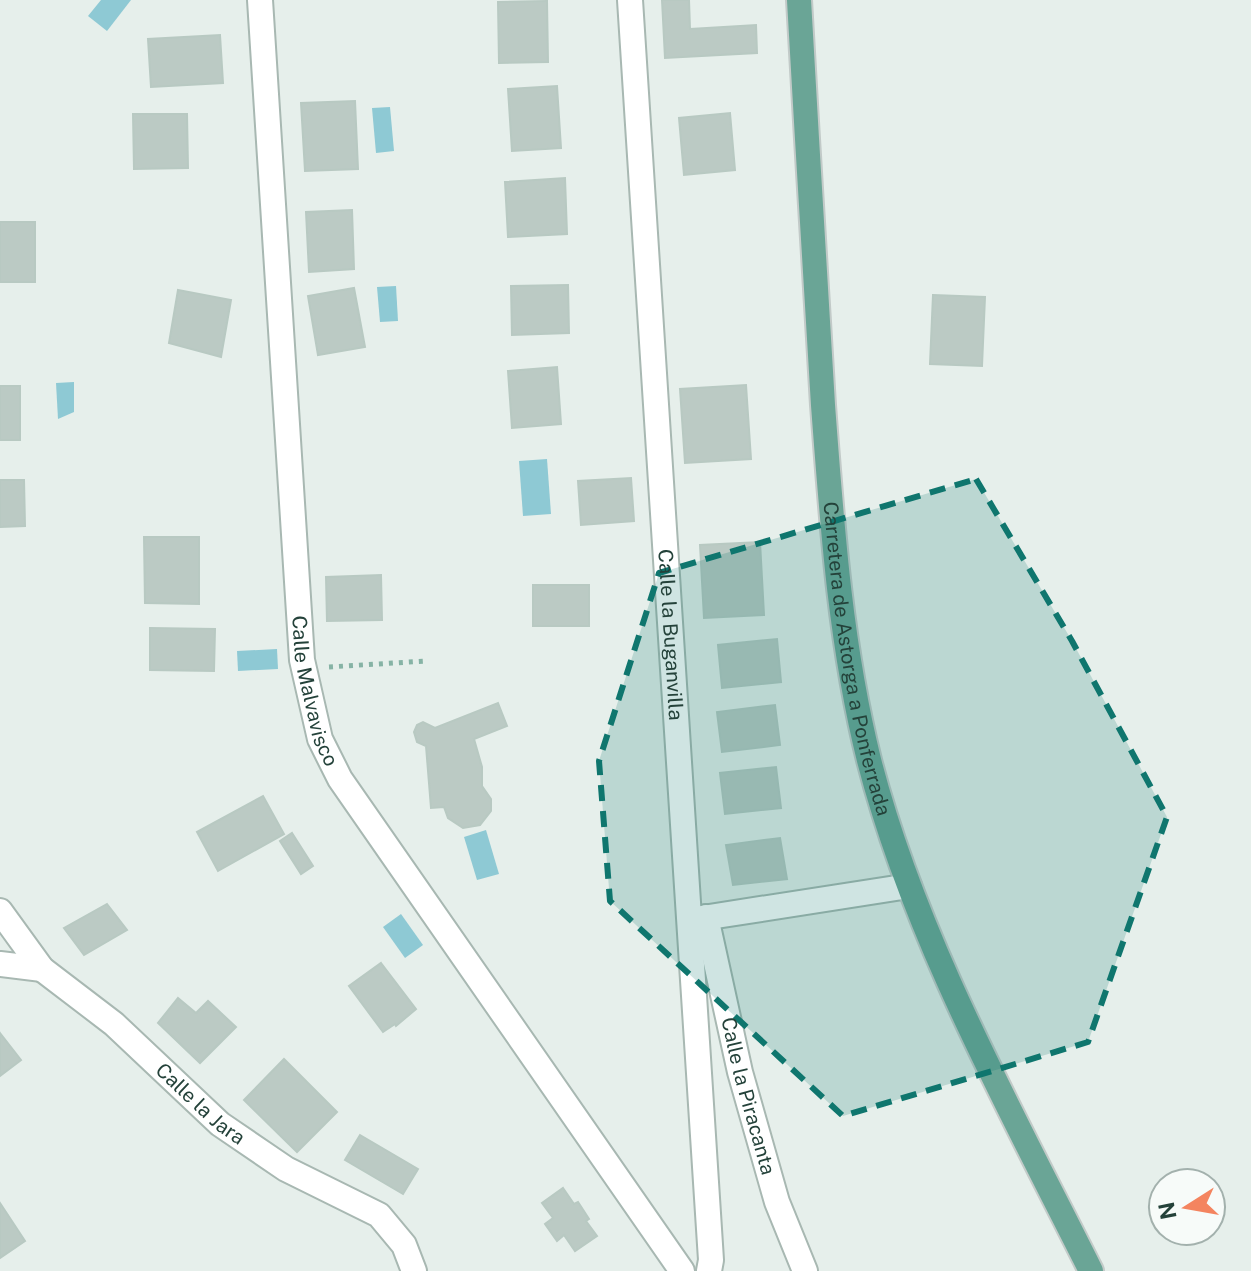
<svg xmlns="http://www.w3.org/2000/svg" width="1251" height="1271" font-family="'Public Sans',sans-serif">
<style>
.water{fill:#8ec9d4}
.building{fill:#bbcac4;stroke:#b8c9c2;stroke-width:2}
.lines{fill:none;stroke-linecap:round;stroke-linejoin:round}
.minor-casing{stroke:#a8b8b2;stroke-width:28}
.major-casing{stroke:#c2cac8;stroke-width:28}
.path{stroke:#86b3a5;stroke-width:5;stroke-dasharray:4 6;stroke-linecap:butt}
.minor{stroke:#fff;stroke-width:24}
.major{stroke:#6aa596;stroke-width:24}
.marked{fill:#0f766e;fill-opacity:0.2;stroke:#0f766e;stroke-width:6;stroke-dasharray:16 10;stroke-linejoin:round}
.labels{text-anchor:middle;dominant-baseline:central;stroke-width:8;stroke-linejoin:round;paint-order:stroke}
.street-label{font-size:20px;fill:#24423a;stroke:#f7fbf9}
</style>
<rect width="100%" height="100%" fill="#e6efeb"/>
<g class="water">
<path d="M 101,0 L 131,0 L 107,31 L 88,16 Z"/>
<path d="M 390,107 L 394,151 L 376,153 L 372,108 Z"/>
<path d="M 396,286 L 398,321 L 380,322 L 377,287 Z"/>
<path d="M 74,382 L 74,412 L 58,419 L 56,383 Z"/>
<path d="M 547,459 L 551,514 L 523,516 L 519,461 Z"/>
<path d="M 277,649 L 278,669 L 238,671 L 237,651 Z"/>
<path d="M 486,830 L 499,874 L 477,880 L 464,837 Z"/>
<path d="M 401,914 L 423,945 L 405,958 L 383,927 Z"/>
</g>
<g class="building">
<path d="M 662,0 L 689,0 L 690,29 L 756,25 L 757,53 L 665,58 Z"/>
<path d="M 547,1 L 548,62 L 499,63 L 498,2 Z"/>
<path d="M 220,35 L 223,83 L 151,87 L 148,39 Z"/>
<path d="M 557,86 L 561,148 L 512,151 L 508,89 Z"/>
<path d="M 355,101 L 358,169 L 305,171 L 301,103 Z"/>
<path d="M 730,113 L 735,170 L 684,175 L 679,118 Z"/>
<path d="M 133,114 L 187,114 L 188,168 L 134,169 Z"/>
<path d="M 565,178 L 567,234 L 508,237 L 505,182 Z"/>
<path d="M 352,210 L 354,269 L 309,272 L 306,212 Z"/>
<rect x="0" y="222" width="35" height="60"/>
<path d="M 568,285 L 569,333 L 512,335 L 511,286 Z"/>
<path d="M 354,288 L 365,347 L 318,355 L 308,296 Z"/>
<path d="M 178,290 L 231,300 L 221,357 L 169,343 Z"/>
<path d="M 933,295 L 985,297 L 982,366 L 930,364 Z"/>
<path d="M 557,367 L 561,424 L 512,428 L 508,371 Z"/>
<path d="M 746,385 L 751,459 L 685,463 L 680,389 Z"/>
<rect x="0" y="386" width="20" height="54"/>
<path d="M 631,478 L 634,521 L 581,525 L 578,481 Z"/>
<path d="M 0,480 L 24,480 L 25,526 L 0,527 Z"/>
<path d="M 144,537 L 199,537 L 199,604 L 145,603 Z"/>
<path d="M 760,542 L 764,615 L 704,618 L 700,545 Z"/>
<path d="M 381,575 L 382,620 L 327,621 L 326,577 Z"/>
<rect x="533" y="585" width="56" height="41"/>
<path d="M 150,628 L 215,629 L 214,671 L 150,670 Z"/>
<path d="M 777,639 L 781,682 L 722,688 L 718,645 Z"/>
<path d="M 498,703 L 507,726 L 474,739 L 482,767 L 482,786 L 491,799 L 491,811 L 480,825 L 463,828 L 448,818 L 444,807 L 431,808 L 426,746 L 417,742 L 414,732 L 417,725 L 423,722 L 435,728 Z"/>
<path d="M 775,705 L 780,745 L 722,752 L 717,712 Z"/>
<path d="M 776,767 L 781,808 L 725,814 L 720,773 Z"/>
<path d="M 263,796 L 284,834 L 218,871 L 197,832 Z"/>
<path d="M 292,833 L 313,866 L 301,874 L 280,841 Z"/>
<path d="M 780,838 L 787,879 L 733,885 L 726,845 Z"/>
<path d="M 107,904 L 127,930 L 84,955 L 64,928 Z"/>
<path d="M 381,963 L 416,1009 L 396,1026 L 395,1024 L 383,1032 L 349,986 Z"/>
<path d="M 178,998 L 196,1013 L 208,1001 L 236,1027 L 200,1063 L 158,1023 Z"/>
<path d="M 0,1033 L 21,1060 L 0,1076 Z"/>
<path d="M 284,1059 L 337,1112 L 297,1152 L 244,1100 Z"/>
<path d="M 360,1135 L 418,1169 L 403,1194 L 345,1160 Z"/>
<path d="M 563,1188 L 574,1204 L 578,1202 L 580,1205 L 589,1219 L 586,1221 L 597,1236 L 575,1251 L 564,1235 L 557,1241 L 545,1224 L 553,1218 L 542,1203 Z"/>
<path d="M 0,1203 L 25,1241 L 0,1258 Z"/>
</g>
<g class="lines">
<g class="minor-casing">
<g id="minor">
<path id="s1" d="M 260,0 L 302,660 L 320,739 L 340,779 L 682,1271"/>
<path id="s2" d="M 630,0 L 711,1260 L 709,1271"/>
<path id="s3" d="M 0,911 L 42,969 L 114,1024 L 220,1124 L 286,1169 L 379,1215 L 404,1245 L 414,1271"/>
<path id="s4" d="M 706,917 L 740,1072 L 777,1202 L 805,1271"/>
<path d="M 690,920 L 909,886"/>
<path d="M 0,964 L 42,969"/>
</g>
</g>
<g class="major-casing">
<g id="major">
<path id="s5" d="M 799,0 C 807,135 814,270 823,405 C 832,524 840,643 869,760 C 914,936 1010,1109 1091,1271"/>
</g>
</g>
<path class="path" d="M 329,667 L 425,661"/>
<use href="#minor" class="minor"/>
<use href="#major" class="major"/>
</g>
<path class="marked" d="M 976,479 L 1072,641 L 1167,817 L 1088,1042 L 843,1116 L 610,901 L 599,761 L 659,573 Z"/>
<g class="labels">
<g class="street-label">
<text stroke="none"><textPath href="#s2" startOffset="636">Calle la Buganvilla</textPath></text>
<text stroke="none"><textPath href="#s5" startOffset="662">Carretera de Astorga a Ponferrada</textPath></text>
<text stroke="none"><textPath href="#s1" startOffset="694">Calle Malvavisco</textPath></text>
<text stroke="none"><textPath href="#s4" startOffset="184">Calle la Piracanta</textPath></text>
<text stroke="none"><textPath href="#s3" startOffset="280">Calle la Jara</textPath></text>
</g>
</g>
<g transform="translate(1187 1207) rotate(259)"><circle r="38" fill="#f7fbf9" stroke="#a3b1ad" stroke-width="2"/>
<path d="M0-6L14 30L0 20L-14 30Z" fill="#f4845f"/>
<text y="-12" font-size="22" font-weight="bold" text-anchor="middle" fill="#24423a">N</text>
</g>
</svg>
